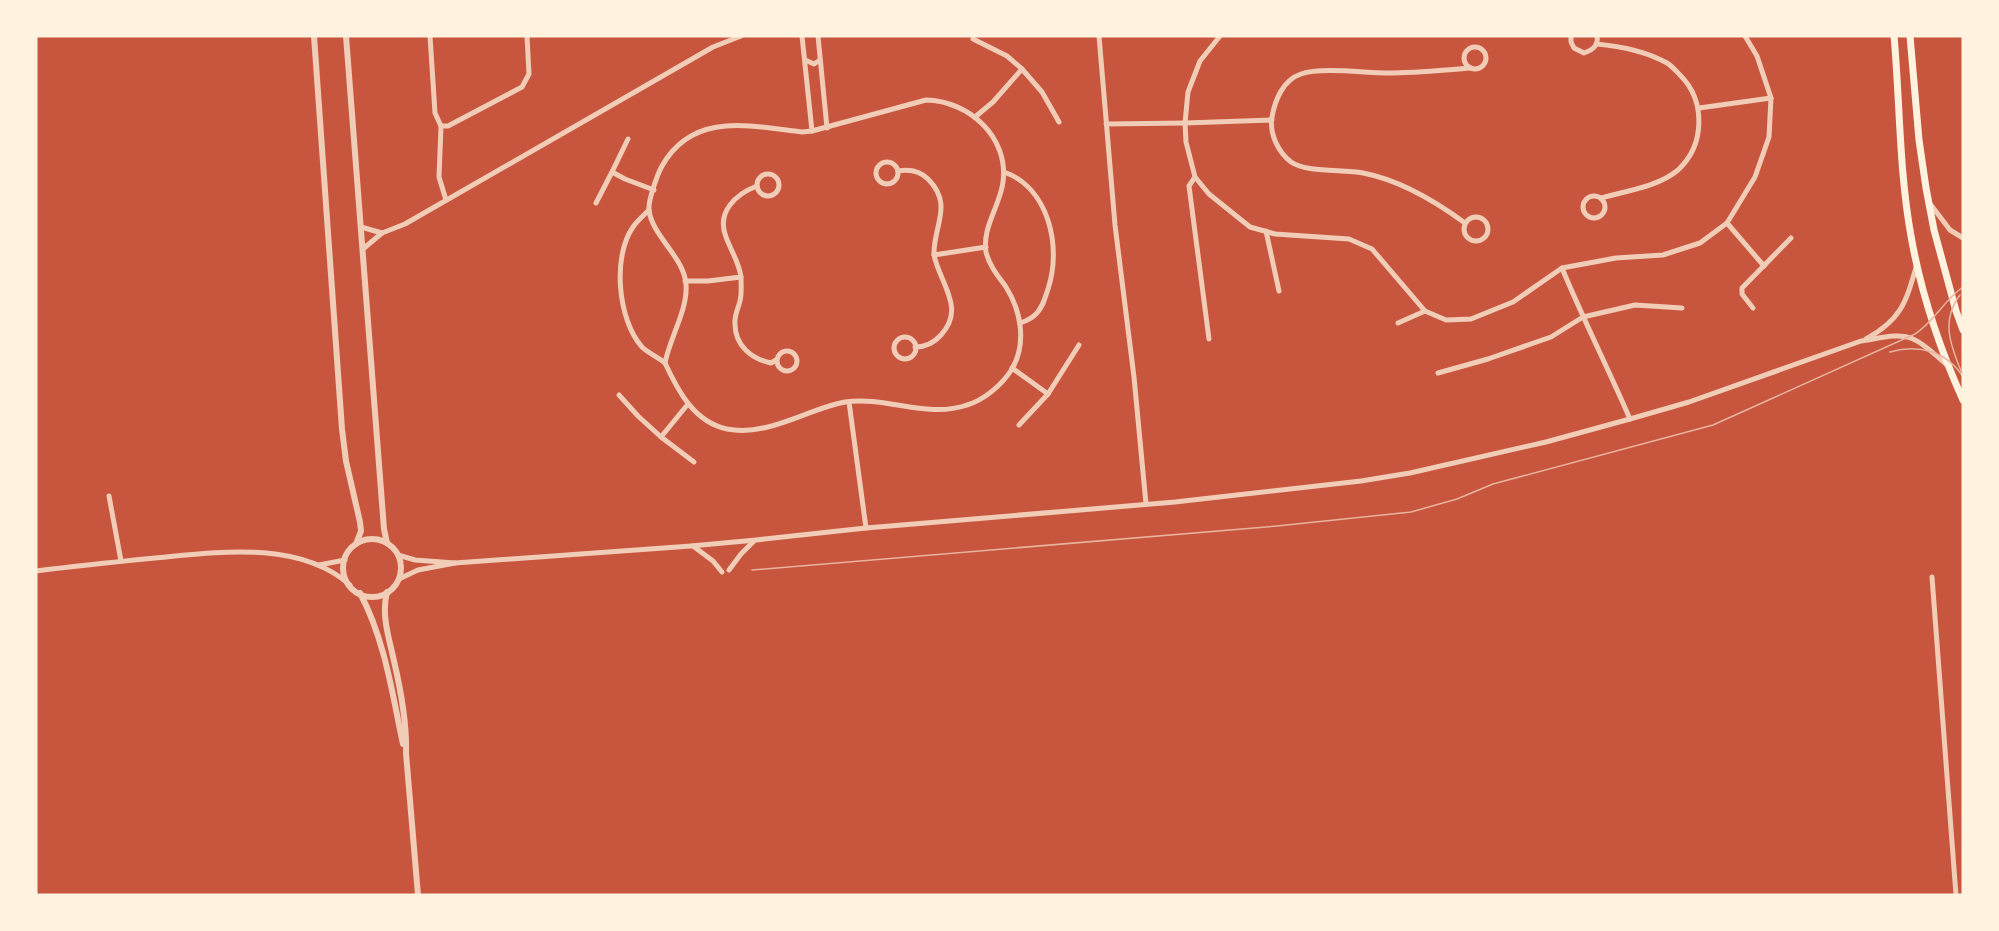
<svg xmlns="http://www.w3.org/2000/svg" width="1999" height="931" font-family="'DM Sans',sans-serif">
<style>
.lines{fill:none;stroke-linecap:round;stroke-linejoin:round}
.minor{stroke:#f1ccb7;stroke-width:5}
.tertiary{stroke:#f1ccb7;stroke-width:6}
.secondary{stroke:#fff3e0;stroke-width:7}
.tram{stroke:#e9b49f;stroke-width:1.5}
</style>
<rect width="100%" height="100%" fill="#c8553d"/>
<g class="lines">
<g class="minor">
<path d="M 430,36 L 435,113 L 441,126 L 448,126 L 522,87 L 529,74 L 527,36"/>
<path d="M 802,36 L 812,131"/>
<path d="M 818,36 L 827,128"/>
<path d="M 1099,36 L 1115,225 L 1134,377 L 1146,504"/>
<path d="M 1220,36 L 1200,61 L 1188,92 L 1185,123 L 1186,142 L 1195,177 L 1209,194 L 1250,227 L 1275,234 L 1349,239 L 1372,249 L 1425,311 L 1446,320 L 1471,319 L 1513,302 L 1562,268 L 1616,258 L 1663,255 L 1700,243 L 1727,223 L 1755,177 L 1769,137 L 1771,98 L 1757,56 L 1745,36"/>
<path d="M 1571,36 L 1571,42 L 1574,48 L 1584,53 C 1592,50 1599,46 1597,36"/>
<path d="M 973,39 L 1007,56 L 1022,69 L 993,102 L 975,117"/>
<path d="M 1596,44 C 1619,46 1647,52 1667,63 C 1672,66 1676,71 1680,75 C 1706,101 1705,145 1678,170 C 1658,187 1625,191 1601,198"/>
<circle cx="1475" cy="58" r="11"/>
<path d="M 805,60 L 814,64 L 820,60"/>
<path d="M 1022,69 L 1042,92 L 1059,122"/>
<path d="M 926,100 C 969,101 1009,137 1003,182 C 1000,206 982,227 986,252 C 989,265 998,276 1006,287 C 1021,311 1027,343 1012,369 C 1002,385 984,400 967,405 C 927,419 886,396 845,402 C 807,409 768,437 727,429 C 694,422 678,391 665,363 C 670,337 688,310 686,284 C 684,257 652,236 649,210 C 648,201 657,175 662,166 C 693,111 750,126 802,132 L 812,131 Z"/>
<path d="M 1699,108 L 1771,98"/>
<path d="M 1106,124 L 1185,123 L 1272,120"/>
<path d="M 441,126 L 439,177 L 446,200"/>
<path d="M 628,139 L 612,172 L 625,179 L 654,190"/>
<circle cx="887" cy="173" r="11"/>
<path d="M 898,171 C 909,169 920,171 928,179 C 954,205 933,226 934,255 L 986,247"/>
<path d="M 1004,172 C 1049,188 1062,247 1048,289 C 1045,298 1043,307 1036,314 C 1032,318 1026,321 1020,323"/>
<circle cx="768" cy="185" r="11"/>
<path d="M 1195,177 L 1189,186 L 1209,339"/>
<circle cx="1594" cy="207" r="11"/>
<path d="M 596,203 L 612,172"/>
<path d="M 1931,205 L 1950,230 L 1963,238"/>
<path d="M 649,210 C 644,215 637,221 633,227 C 612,257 618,320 642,347 C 648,353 658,357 665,363"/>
<circle cx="1476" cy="229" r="12"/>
<path d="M 1465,223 C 1435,201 1400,180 1363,173 C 1343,169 1307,173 1291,162 C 1278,152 1269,133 1272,117 C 1275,100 1283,80 1301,74 C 1322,67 1365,73 1388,73 C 1416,73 1443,70 1471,68"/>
<path d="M 1727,223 L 1764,266"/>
<path d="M 361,227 L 382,233"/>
<path d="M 1266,231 L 1279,291"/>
<path d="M 363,249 L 382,233 L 405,224 L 713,47 L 741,36"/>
<path d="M 1562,268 C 1583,319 1608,368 1630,419"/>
<path d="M 741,277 C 741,285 742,293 740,301 C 738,309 734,316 735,324 C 735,346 752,359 771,363 L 776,360"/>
<path d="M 685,281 L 708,281 L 741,277 C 739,262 731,251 726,237 C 716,212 736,194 757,186"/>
<path d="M 1753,308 L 1742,294 L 1742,288 L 1791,238"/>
<path d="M 1398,323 L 1425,311"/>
<circle cx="905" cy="348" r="11"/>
<path d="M 1866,339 C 1902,319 1906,302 1917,264"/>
<path d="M 915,347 C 926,347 934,343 941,335 C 966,308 940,284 934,255"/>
<circle cx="787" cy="361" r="10"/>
<path d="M 1012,368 L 1048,394 L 1079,345"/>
<path d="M 1438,373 L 1488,359 L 1551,337 L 1583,317 L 1635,305 L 1682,308"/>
<path d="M 619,395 L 638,416 L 661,437 L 688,404"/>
<path d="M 849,402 L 866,528"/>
<path d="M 1019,425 L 1048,394"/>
<path d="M 661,437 L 694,462"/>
<path d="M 109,496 L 121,561"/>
<path d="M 693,546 L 713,561 L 722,572"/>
<path d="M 398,555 L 415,560 L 455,563 L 691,546 L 756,540 L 866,528 L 1175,502 L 1361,481 L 1410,473 L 1546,442 L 1630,419 L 1689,402 L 1861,341 C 1877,339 1898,332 1913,339 C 1925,344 1936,356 1946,364"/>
<path d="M 319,565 L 345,560"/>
<path d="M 729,570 L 741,554 L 754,541"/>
<path d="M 36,571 C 76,566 115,562 155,558 C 217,552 299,540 350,585"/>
<path d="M 1932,577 L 1956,895"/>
<path d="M 399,579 L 418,570 L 455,563"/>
</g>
<g class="tertiary">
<path d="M 314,36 L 342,429 L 346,461 L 360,522 L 361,531 L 356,544"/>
<path d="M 346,36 L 384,529 L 387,543"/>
<circle cx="372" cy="568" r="29"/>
<path d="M 387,592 C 381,615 389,638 394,661 C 401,691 407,723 406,753 L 418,895"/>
<path d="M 360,593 C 385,640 392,693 403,744"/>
</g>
<g class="secondary">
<path d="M 1894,36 C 1900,102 1899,170 1911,236 C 1921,293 1939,347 1963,400"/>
<path d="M 1910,36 L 1919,140 L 1926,188 L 1934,230 L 1956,311 L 1963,330"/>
</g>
<g class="tram">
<path d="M 1960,295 C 1941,320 1950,344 1961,371"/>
<path d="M 1890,352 C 1918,344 1947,351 1963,377"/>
<path d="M 752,570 L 1277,526 L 1411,512 L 1457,499 L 1493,484 L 1713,425 L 1915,334 C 1934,322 1944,300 1963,287"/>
</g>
</g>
<rect width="1999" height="931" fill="none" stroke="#fff3e0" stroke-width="75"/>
</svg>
